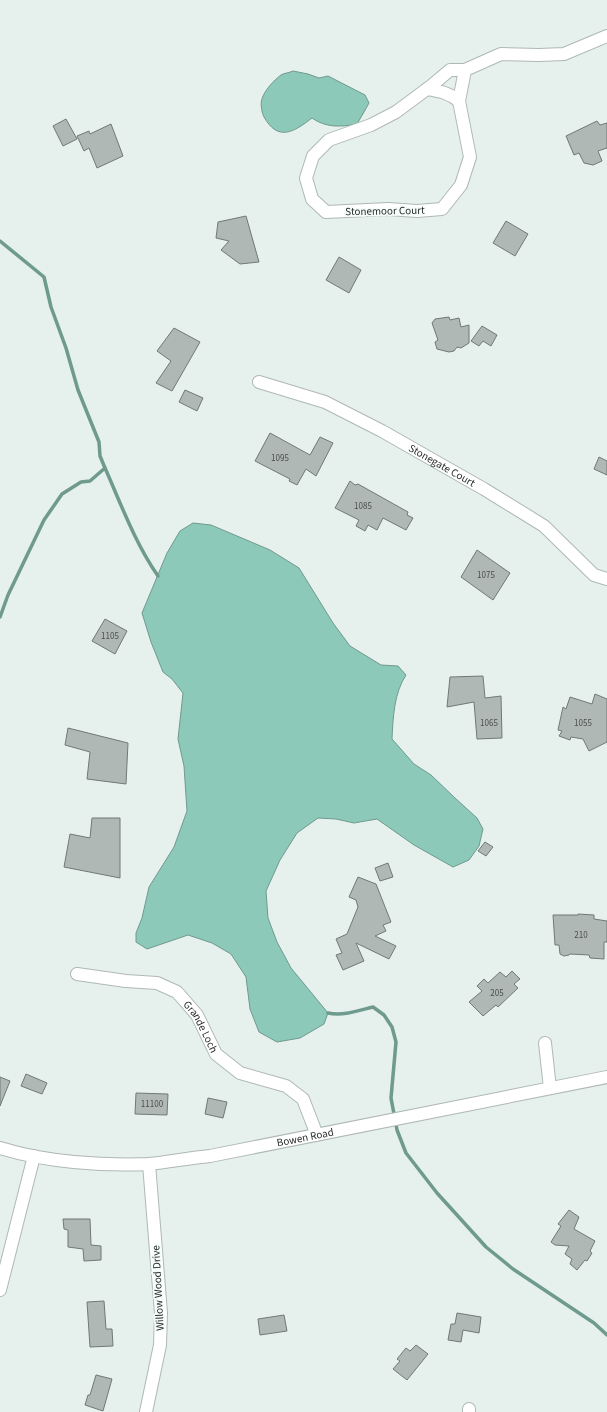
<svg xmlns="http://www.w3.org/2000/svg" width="607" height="1412" font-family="'Source Sans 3',sans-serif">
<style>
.water{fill:#8dc9b8;stroke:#6f9a8e}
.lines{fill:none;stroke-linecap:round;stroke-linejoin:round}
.stream{stroke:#6f9a8e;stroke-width:3.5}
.building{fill:#afb8b5;stroke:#717976}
.minor-casing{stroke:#afb8b5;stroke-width:14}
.minor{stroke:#fff;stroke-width:12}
.labels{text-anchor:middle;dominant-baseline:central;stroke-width:3.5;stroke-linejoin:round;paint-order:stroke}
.number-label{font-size:9px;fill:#4b504e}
.street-label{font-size:11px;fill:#2a2d2c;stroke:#f4fdfa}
</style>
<rect width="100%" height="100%" fill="#e6f0ed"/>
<g class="water">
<path d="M 293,71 L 308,74 L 319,78 L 328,76 L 365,95 L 369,103 L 364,112 L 357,124 C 341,127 326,128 312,118 C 294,132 278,142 264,117 C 262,113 260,104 262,99 C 264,91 274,80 281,75 C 284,73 289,73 293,71 Z"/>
<path d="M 193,523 L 211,525 L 270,550 L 299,568 L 333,623 L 350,646 L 381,665 L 398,666 L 406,675 C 394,693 393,718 392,739 L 414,764 L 431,775 L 455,798 L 477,818 L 483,829 L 479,846 L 469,860 L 453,867 L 414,845 L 377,819 L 354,823 L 336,819 L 318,818 L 297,833 L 280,860 L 266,891 L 268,918 L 277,942 L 291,968 L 328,1013 L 324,1024 L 300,1038 L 277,1042 L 259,1032 L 250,1009 L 246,977 L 231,954 L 212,943 L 188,935 L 147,949 L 136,942 L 136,933 L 142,918 L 149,887 L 174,847 L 187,811 L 184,766 L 178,739 L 183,693 L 172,679 L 163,672 L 151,642 L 142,613 L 167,553 L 180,531 Z"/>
</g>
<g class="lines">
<g class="stream">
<path d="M 0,241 L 44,277 L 51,307 L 66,348 L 78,390 L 99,442 L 100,456 L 105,468 C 121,504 135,543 158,576"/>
<path d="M 0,617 L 8,595 L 44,520 L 62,494 L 81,482 L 90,481 L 105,468"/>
<path d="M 328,1013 C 343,1016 357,1011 373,1007 L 384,1015 L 392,1027 L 396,1042 L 391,1098 L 397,1130 L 406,1153 L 437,1193 L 486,1247 L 513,1269 L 594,1323 L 607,1335"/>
</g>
</g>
<g class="building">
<path d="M 66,119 L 77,139 L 63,146 L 53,126 Z"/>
<path d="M 597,121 L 600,125 L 607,123 L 607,148 L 598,151 L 602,161 L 593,165 L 584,163 L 579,153 L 574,155 L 566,136 Z"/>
<path d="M 111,124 L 123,156 L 97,168 L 89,148 L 84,151 L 77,136 L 89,131 L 90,134 Z"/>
<path d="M 246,216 L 259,262 L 240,264 L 221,250 L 229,241 L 216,238 L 218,222 Z"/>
<path d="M 506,221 L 528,234 L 515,256 L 493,243 Z"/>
<path d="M 339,257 L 361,270 L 349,293 L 326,280 Z"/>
<path d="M 449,317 L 450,320 L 459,318 L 461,327 L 469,325 L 469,343 L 461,348 L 457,347 L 454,351 L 449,352 L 437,349 L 435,342 L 438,340 L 432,323 L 435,319 Z"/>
<path d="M 482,326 L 497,335 L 491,346 L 483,341 L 479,346 L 471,341 Z"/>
<path d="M 174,328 L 200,342 L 172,391 L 156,383 L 171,361 L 157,351 Z"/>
<path d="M 185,390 L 203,398 L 197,411 L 179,402 Z"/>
<path d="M 270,433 L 310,455 L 320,437 L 333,443 L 316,476 L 306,469 L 297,485 L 289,481 L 290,479 L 255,461 Z"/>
<path d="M 599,457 L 607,461 L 607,475 L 594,469 Z"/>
<path d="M 350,481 L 355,485 L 358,484 L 408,512 L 407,515 L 413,518 L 406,530 L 383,518 L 377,530 L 368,525 L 365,531 L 356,526 L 359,520 L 335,508 Z"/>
<path d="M 477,550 L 510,573 L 493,600 L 461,577 Z"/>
<path d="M 105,619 L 127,631 L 115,654 L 92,641 Z"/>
<path d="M 483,676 L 485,698 L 501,696 L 502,738 L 477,739 L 474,702 L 447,707 L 450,677 Z"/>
<path d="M 595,694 L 607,699 L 607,742 L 589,751 L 583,739 L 571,737 L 570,740 L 559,736 L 562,731 L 558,730 L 563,707 L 566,709 L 570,697 L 592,704 Z"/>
<path d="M 68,728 L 128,743 L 126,784 L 87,779 L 90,752 L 65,745 Z"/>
<path d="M 92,818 L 120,818 L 120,878 L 64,867 L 70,834 L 90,838 Z"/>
<path d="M 485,842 L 493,847 L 486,856 L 478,851 Z"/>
<path d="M 388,863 L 393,877 L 380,881 L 375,868 Z"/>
<path d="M 358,877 L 376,884 L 391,922 L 383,925 L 386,931 L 375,936 L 396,946 L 389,959 L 356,943 L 364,961 L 343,970 L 336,955 L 342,953 L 336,939 L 347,934 L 358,907 L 356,900 L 349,897 Z"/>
<path d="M 578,914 L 594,915 L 594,919 L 607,921 L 607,942 L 604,942 L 604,959 L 590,958 L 589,955 L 570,954 L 569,955 L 564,956 L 560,954 L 559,945 L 555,945 L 553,915 L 578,915 Z"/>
<path d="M 512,971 L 520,979 L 514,984 L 518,988 L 498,1007 L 496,1005 L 483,1016 L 469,1002 L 482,991 L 477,986 L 484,979 L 488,983 L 500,972 L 506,977 Z"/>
<path d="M 26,1074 L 47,1083 L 42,1094 L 21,1086 Z"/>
<path d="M 0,1077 L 10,1081 L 0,1106 Z"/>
<path d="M 136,1093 L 168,1094 L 167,1115 L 135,1114 Z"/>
<path d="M 208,1098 L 227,1102 L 223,1118 L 205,1114 Z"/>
<path d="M 569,1210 L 579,1217 L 574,1229 L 595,1241 L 590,1251 L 592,1253 L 587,1261 L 585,1260 L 577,1270 L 570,1264 L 572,1259 L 565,1254 L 569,1246 L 555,1245 L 551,1242 L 561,1226 L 558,1224 Z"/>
<path d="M 63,1219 L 90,1219 L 91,1245 L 101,1246 L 101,1260 L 84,1261 L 83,1249 L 68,1247 L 68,1230 L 64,1229 Z"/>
<path d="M 104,1301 L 106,1329 L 112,1329 L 113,1346 L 90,1347 L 87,1302 Z"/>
<path d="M 457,1313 L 481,1317 L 479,1333 L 463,1330 L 461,1342 L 448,1340 L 451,1324 L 455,1324 Z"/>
<path d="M 284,1315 L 287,1331 L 260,1335 L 258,1319 Z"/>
<path d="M 416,1345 L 428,1354 L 407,1380 L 393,1369 L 400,1361 L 397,1359 L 406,1348 L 410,1351 Z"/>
<path d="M 96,1375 L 112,1379 L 103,1411 L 85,1405 L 88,1395 L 90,1395 Z"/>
</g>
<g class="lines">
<g class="minor-casing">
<g id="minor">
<path d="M 465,70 L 459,101 L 470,157 L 461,185 L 442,209 L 417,211 L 388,209 L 326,212 L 312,199 L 306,178 L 313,156 L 329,140 L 371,125 L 396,112 L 431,86 L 450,70 L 465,70 L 501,54 L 539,55 L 564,54 L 607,36"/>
<path d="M 427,89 C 440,91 449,93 459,101"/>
<path id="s1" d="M 259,382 L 325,402 L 382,431 L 484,489 L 544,526 L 594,575 L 607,579"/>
<path id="s2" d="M 77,974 L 126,981 L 157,983 L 177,992 L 197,1015 L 216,1054 L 240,1073 L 286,1086 L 303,1099 L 315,1130 L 316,1135"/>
<path d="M 545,1043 L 550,1088"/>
<path id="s3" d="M 0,1148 C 45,1162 102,1166 149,1164 C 169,1162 189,1158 210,1156 L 607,1077"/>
<path d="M 0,1290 L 34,1156"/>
<path d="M 469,1409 L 469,1412"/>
<path d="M 146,1412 L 160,1345 L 161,1313 L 149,1164"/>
</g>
</g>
<use href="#minor" class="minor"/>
</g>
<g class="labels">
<g class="number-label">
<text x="280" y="458">1095</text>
<text x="363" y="506">1085</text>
<text x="486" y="575">1075</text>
<text x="110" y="636">1105</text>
<text x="489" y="723">1065</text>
<text x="583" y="723">1055</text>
<text x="581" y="935">210</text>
<text x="497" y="993">205</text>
<text x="152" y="1104">11100</text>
</g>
<g class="street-label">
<text transform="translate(385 211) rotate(-1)">Stonemoor Court</text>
<text stroke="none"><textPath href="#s1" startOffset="202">Stonegate Court</textPath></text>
<text stroke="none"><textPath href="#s2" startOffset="145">Grande Loch</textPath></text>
<text stroke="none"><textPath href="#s3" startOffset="309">Bowen Road</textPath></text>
<text transform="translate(158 1288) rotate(-93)">Willow Wood Drive</text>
</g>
</g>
</svg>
